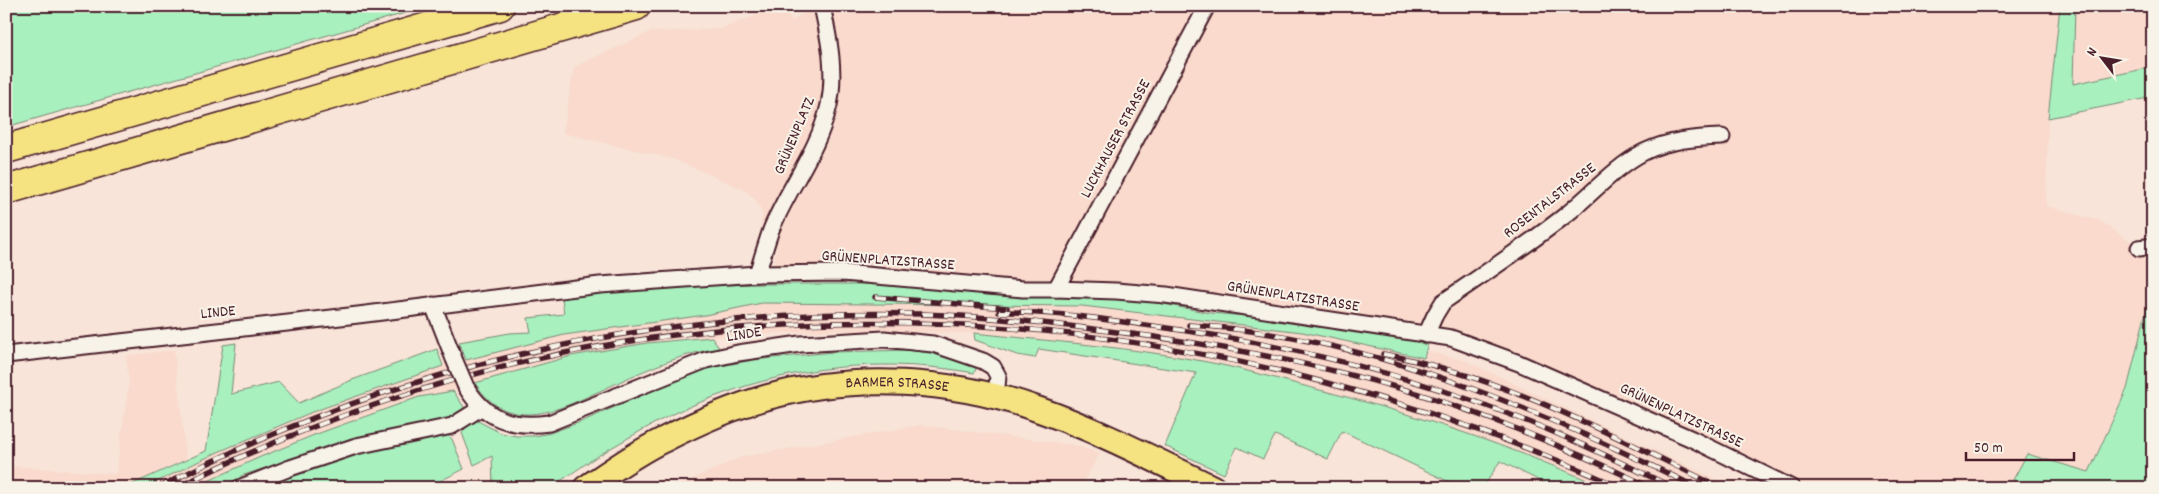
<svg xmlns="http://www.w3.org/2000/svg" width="2159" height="494" font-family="Dekko,sans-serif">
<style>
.built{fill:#f9dacc}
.green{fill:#a8f0be;stroke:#798874}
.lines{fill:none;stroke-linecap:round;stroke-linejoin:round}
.minor-casing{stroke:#4a1f2b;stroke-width:19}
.primary-casing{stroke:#4a1f2b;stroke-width:28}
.motorway-casing{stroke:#4a1f2b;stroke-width:31}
.minor{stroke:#f7f3e8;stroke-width:15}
.primary{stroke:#f5e382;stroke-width:24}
.motorway{stroke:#f5e382;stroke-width:28}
.rail-casing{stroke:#4a1f2b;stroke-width:5.5}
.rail{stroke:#f7f3e8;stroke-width:4;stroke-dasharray:11;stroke-linecap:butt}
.minor-bridge-casing{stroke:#4a1f2b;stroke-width:19;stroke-linecap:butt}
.minor-bridge{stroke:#f7f3e8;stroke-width:15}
.labels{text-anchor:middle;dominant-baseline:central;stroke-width:4;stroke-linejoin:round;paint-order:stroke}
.street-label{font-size:16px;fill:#4a1f2b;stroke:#f7f3e8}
</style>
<rect width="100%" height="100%" fill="#f8e4d8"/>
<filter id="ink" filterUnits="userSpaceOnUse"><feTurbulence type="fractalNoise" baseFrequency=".02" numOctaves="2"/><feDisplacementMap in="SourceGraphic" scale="10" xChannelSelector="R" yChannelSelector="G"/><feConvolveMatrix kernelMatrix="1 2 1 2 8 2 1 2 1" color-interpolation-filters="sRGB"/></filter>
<g filter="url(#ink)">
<g class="built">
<path d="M 782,6 L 792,21 L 814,6 L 2060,6 L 2048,117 L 2046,206 L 2100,221 L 2137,246 L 2147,255 L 2144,260 L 2153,266 L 2153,283 L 2127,389 L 2089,472 L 2027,454 L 2013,480 L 2027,488 L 1805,488 L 1720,445 L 1389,323 L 773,267 L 779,236 L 761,223 L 763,216 L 761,209 L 755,199 L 743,189 L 673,159 L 563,133 L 574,67 L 650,32 L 720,29 Z"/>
<path d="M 2075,6 L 2153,6 L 2153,67 L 2073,84 Z"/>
<path d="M 762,303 L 1082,307 L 1302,332 L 1424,358 L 1426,351 L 1466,361 L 1734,488 L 1605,488 L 1546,462 L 1388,407 L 1203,361 L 1134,350 L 974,333 L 831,330 L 683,339 L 571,356 L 453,391 L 419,397 L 314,435 L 258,458 L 193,488 L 144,488 L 218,452 L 312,412 L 443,366 L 564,335 L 705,315 Z"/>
<path d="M 174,350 L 186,459 L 124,488 L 6,488 L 6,466 L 116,474 L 129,382 L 126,356 Z"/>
<path d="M 921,425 L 1074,445 L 1100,453 L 1084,480 L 1082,488 L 672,488 L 742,457 Z"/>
</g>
<g class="green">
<path d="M 6,6 L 430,6 L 6,127 Z"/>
<path d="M 2060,6 L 2075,6 L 2073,84 L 2153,67 L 2153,97 L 2048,118 Z"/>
<path d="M 2153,283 L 2153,488 L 2027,488 L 2013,480 L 2027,454 L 2089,472 L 2127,389 Z"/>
<path d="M 762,284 L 897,284 L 991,295 L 1071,295 L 1158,303 L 1211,313 L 1304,321 L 1362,333 L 1428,343 L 1424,358 L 1302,332 L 1082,306 L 762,303 L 705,315 L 564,335 L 466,360 L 459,342 L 510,333 L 531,332 L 528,318 L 564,314 L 562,298 L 654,287 Z"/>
<path d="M 974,333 C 1050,341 1127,347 1202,361 C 1240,368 1278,379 1316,389 C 1415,414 1511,446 1605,488 L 1554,488 L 1500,461 L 1483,488 L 1462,488 L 1342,431 L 1328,459 L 1275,435 L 1263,459 L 1237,447 L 1224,474 L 1165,446 L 1196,373 L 1039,349 L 1035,358 L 1017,355 L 975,340 Z"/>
<path d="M 712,337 L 719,348 C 684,353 647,369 615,384 C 568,405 512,440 475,383 L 571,356 L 647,343 Z"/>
<path d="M 236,343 L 231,394 L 279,382 L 299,403 L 352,380 L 437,349 L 443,366 L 312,412 L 218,452 L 144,488 L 124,488 L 206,451 L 223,345 Z"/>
<path d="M 908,350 L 938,354 L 977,367 L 974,373 C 863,353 758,371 657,422 C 637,433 617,444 598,456 C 587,462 556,486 546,488 C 529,490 510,488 493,488 L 492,456 L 474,465 L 462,433 L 470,422 L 476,420 L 501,433 L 516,436 L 535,436 L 550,433 L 583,421 L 681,378 L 710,368 L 753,360 L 833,352 Z"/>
<path d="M 453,391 L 464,407 L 463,412 L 457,418 L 337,444 L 241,476 C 233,493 209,488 193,488 L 258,458 L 314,435 L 419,397 Z"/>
<path d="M 447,434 L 452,439 L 464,469 L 426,488 L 258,488 L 338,459 L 398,442 Z"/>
</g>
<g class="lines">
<g class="minor-casing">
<g id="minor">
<path d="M 2139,248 L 2153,246"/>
<path d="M 757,274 C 762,259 766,244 771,230 C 788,188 819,150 829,105 C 836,72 829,38 822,6"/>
<path d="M 1056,289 L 1207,6"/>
<path d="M 433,305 L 454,359"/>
<path d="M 1426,335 L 1435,315 L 1443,302 C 1485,273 1528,245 1567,214 C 1593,193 1615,167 1644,152 C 1668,140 1696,138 1722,137"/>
<path d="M 6,355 L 358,315 L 600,285 L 757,274 L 843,273 L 1023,289 L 1056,289 L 1116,291 L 1166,295 L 1451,338 L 1519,363 L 1692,439 L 1792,488"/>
<path d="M 466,387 C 486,420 512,428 549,423 L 706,360 L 738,353 L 800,344 L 884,339 L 933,344 L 983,361 L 993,367 L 998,376 L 996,397"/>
<path d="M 239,488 L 290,468 L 356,446 L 452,426 L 481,408"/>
</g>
</g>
<g class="primary-casing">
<g id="primary">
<path id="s1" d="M 586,488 C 611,471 636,453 663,440 C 696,423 732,407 768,397 C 854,373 953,379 1037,409 C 1098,430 1155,460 1213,488"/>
</g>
</g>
<g class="motorway-casing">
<g id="motorway">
<path d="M 6,149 L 500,6"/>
<path d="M 6,190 L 636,6"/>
</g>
</g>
<use href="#minor" class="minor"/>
<use href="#primary" class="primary"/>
<use href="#motorway" class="motorway"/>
<g class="rail-casing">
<g id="rail">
<path d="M 875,297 L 1007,308"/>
<path d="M 999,312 C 1051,311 1102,319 1153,326 C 1270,342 1387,368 1498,410 C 1558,432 1616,460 1674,488"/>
<path d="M 1189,325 C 1369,335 1538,410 1698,488"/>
<path d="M 1383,354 C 1503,376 1612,435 1721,488"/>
<path d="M 158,488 C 396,365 656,307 923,314 C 985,316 1047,323 1109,331 C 1209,343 1309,362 1406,390 C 1491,416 1572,450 1652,488"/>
<path d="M 177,488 C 246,452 319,423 392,399 C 797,265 1237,315 1622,488"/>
</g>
</g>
<use href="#rail" class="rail"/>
<g class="minor-bridge-casing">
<path id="minor-bridge" d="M 454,359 L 466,387"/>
</g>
<use href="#minor-bridge" class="minor-bridge"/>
</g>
</g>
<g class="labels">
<g class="street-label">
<text transform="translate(795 136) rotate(-67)">GRÜNENPLATZ</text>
<text transform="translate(1116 139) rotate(-62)">LUCKHAUSER STRASSE</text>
<text transform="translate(1550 201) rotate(-38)">ROSENTALSTRASSE</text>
<text transform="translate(888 261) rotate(4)">GRÜNENPLATZSTRASSE</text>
<text transform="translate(1293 297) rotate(9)">GRÜNENPLATZSTRASSE</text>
<text transform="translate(218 313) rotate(-6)">LINDE</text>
<text transform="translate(744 335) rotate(-9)">LINDE</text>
<text stroke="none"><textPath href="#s1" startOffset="335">BARMER STRASSE</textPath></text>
<text transform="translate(1681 416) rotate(25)">GRÜNENPLATZSTRASSE</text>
</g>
</g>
<rect width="2159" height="494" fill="none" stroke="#f7f3e8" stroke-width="25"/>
<rect x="12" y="12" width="2134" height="469" fill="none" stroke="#4a1f2b" stroke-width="2" filter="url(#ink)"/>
<g transform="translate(2102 58) rotate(301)" stroke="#f7f3e8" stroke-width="4" paint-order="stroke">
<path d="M0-4L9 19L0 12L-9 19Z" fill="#4a1f2b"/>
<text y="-8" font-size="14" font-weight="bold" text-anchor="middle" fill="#4a1f2b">N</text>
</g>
<path d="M1966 452v8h108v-8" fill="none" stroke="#4a1f2b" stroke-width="2.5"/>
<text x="1974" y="452" font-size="15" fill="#4a1f2b" stroke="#f7f3e8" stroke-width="4" paint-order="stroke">50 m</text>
</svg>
